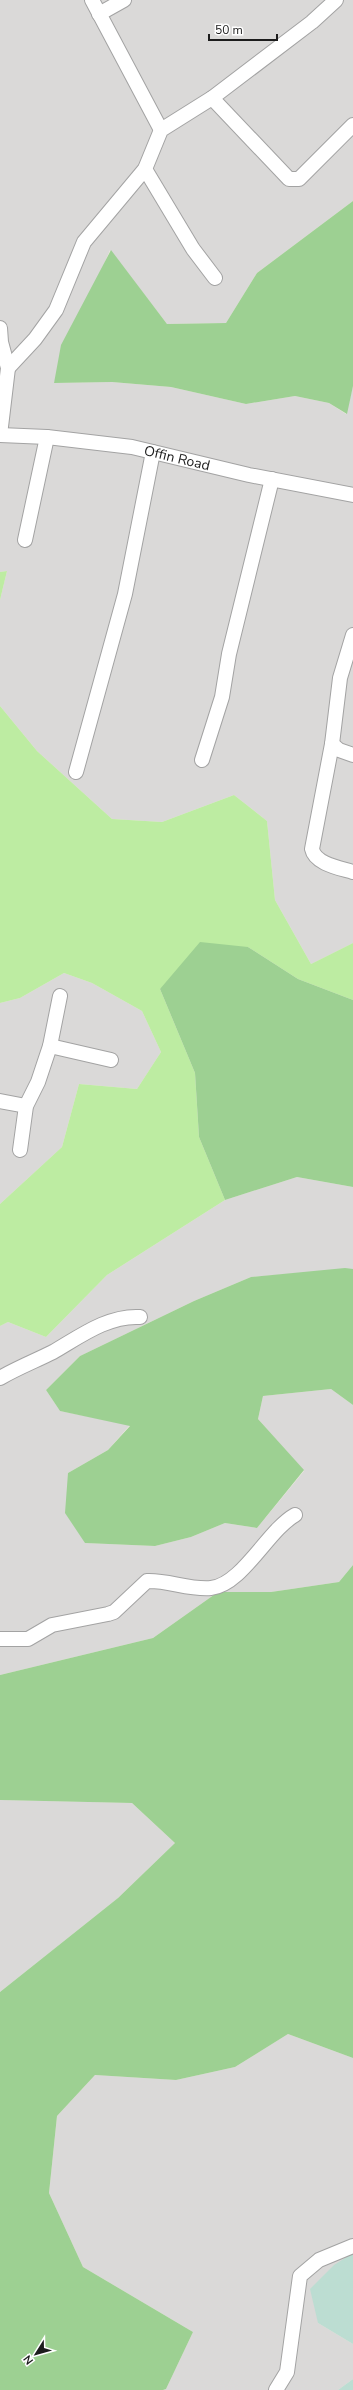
<svg xmlns="http://www.w3.org/2000/svg" width="353" height="2390" font-family="'Nunito Sans',sans-serif">
<style>
.residential{fill:#dad9d8}
.grass{fill:#bdeca2}
.forest{fill:#9dd092}
.wetland{fill:#bcddd2}
.lines{fill:none;stroke-linecap:round;stroke-linejoin:round}
.minor-casing{stroke:#a3a3a3;stroke-width:16}
.minor{stroke:#fff;stroke-width:14}
.labels{text-anchor:middle;dominant-baseline:central;stroke-width:4;stroke-linejoin:round;paint-order:stroke}
.street-label{font-size:14px;fill:#1c1c1c;stroke:#fff}
</style>
<rect width="100%" height="100%" fill="#eeebe0"/>
<g class="residential">
<path d="M 0,0 L 353,0 L 353,201 L 257,273 L 226,323 L 167,324 L 110,250 L 54,383 L 112,382 L 171,387 L 246,404 L 295,396 L 329,403 L 346,414 L 353,386 L 353,943 L 311,964 L 275,900 L 267,821 L 234,795 L 162,822 L 112,819 L 37,751 L 0,706 L 0,600 L 7,571 L 0,572 Z"/>
<path d="M 64,973 L 92,983 L 142,1011 L 161,1052 L 137,1089 L 79,1084 L 62,1147 L 0,1204 L 0,1003 L 20,998 Z"/>
<path d="M 297,1177 L 353,1187 L 353,1269 L 251,1277 L 194,1301 L 80,1356 L 46,1390 L 60,1411 L 130,1425 L 108,1450 L 68,1473 L 85,1543 L 155,1546 L 191,1537 L 225,1523 L 257,1528 L 304,1471 L 258,1419 L 263,1396 L 331,1389 L 353,1405 L 353,1565 L 339,1582 L 271,1592 L 218,1592 L 153,1638 L 0,1675 L 0,1326 L 8,1322 L 46,1337 L 107,1275 L 225,1200 Z"/>
<path d="M 0,1800 L 132,1803 L 175,1843 L 118,1898 L 0,1992 Z"/>
<path d="M 288,2034 L 353,2058 L 353,2253 L 318,2323 L 353,2344 L 353,2379 L 338,2390 L 163,2390 L 166,2389 L 193,2332 L 83,2267 L 49,2193 L 57,2116 L 95,2075 L 176,2080 L 235,2067 Z"/>
</g>
<g class="grass">
<path d="M 7,571 L 0,600 L 0,572 Z"/>
<path d="M 0,706 L 37,751 L 112,819 L 162,822 L 234,795 L 267,821 L 275,900 L 311,964 L 353,943 L 353,1000 L 298,979 L 248,947 L 160,989 L 195,1073 L 199,1137 L 225,1200 L 107,1275 L 46,1337 L 8,1322 L 0,1326 L 0,1204 L 62,1147 L 79,1084 L 137,1089 L 161,1052 L 142,1011 L 92,983 L 64,973 L 20,998 L 0,1003 Z"/>
</g>
<g class="forest">
<path d="M 353,201 L 353,386 L 347,414 L 329,403 L 295,396 L 246,404 L 171,387 L 112,382 L 54,383 L 61,345 L 111,250 L 167,324 L 226,323 L 257,273 Z"/>
<path d="M 200,942 L 248,947 L 298,979 L 353,1000 L 353,1187 L 297,1177 L 225,1200 L 199,1137 L 195,1073 L 160,989 Z"/>
<path d="M 345,1268 L 353,1269 L 353,1405 L 331,1389 L 263,1396 L 258,1419 L 304,1470 L 257,1528 L 225,1523 L 191,1537 L 155,1546 L 85,1543 L 65,1513 L 68,1473 L 108,1450 L 130,1426 L 60,1411 L 46,1390 L 80,1356 L 194,1301 L 251,1277 Z"/>
<path d="M 353,1565 L 353,2058 L 288,2034 L 235,2067 L 176,2080 L 95,2075 L 57,2116 L 49,2193 L 83,2267 L 193,2332 L 166,2389 L 163,2390 L 0,2390 L 0,1992 L 118,1898 L 175,1843 L 132,1803 L 0,1800 L 0,1675 L 153,1638 L 218,1592 L 271,1592 L 339,1582 Z"/>
</g>
<g class="wetland">
<path d="M 353,2253 L 353,2344 L 318,2323 L 310,2289 L 334,2265 Z"/>
<path d="M 353,2379 L 353,2390 L 338,2390 Z"/>
</g>
<g class="lines">
<g class="minor-casing">
<g id="minor">
<path d="M 92,0 L 161,130"/>
<path d="M 99,14 L 124,0"/>
<path d="M 212,98 L 289,179 L 299,179 L 353,125"/>
<path d="M 145,169 L 193,249 L 215,278"/>
<path d="M 0,328 L 1,342 L 8,368 L 0,435"/>
<path d="M 8,368 L 35,339 L 56,310 L 84,242 L 145,169 L 161,130 L 212,98 L 312,22 L 336,0"/>
<path id="s1" d="M 0,435 L 47,437 L 132,447 L 249,475 L 353,495"/>
<path d="M 25,540 L 47,437"/>
<path d="M 353,635 L 340,678 L 332,744 L 312,849 C 315,864 340,868 353,872"/>
<path d="M 332,744 L 339,750 L 353,755"/>
<path d="M 202,760 L 222,697 L 229,654 L 272,479"/>
<path d="M 76,772 L 125,594 L 153,452"/>
<path d="M 50,1046 L 111,1060"/>
<path d="M 0,1101 L 26,1106"/>
<path d="M 20,1150 L 26,1106 L 38,1082 L 50,1046 L 60,996"/>
<path d="M 0,1378 C 17,1368 35,1361 53,1352 C 79,1337 108,1315 140,1317"/>
<path d="M 0,1639 L 28,1639 L 52,1625 L 108,1614 L 114,1612 L 147,1581 C 168,1580 189,1590 211,1588 C 242,1585 268,1530 295,1515"/>
<path d="M 276,2390 L 287,2372 L 300,2276 L 319,2260 L 353,2246"/>
</g>
</g>
<use href="#minor" class="minor"/>
</g>
<g class="labels">
<g class="street-label">
<text stroke="none"><textPath href="#s1" startOffset="179">Offin Road</textPath></text>
</g>
</g>
<g transform="translate(36 2354) rotate(233)" stroke="#ffffff" stroke-width="3" paint-order="stroke">
<path d="M0-3L7 15L0 10L-7 15Z" fill="#1c1c1c"/>
<text y="-6" font-size="11" font-weight="bold" text-anchor="middle" fill="#1c1c1c">N</text>
</g>
<path d="M209 34v6h68v-6" fill="none" stroke="#1c1c1c" stroke-width="2"/>
<text x="215" y="34" font-size="12" fill="#1c1c1c" stroke="#ffffff" stroke-width="3" paint-order="stroke">50 m</text>
</svg>
